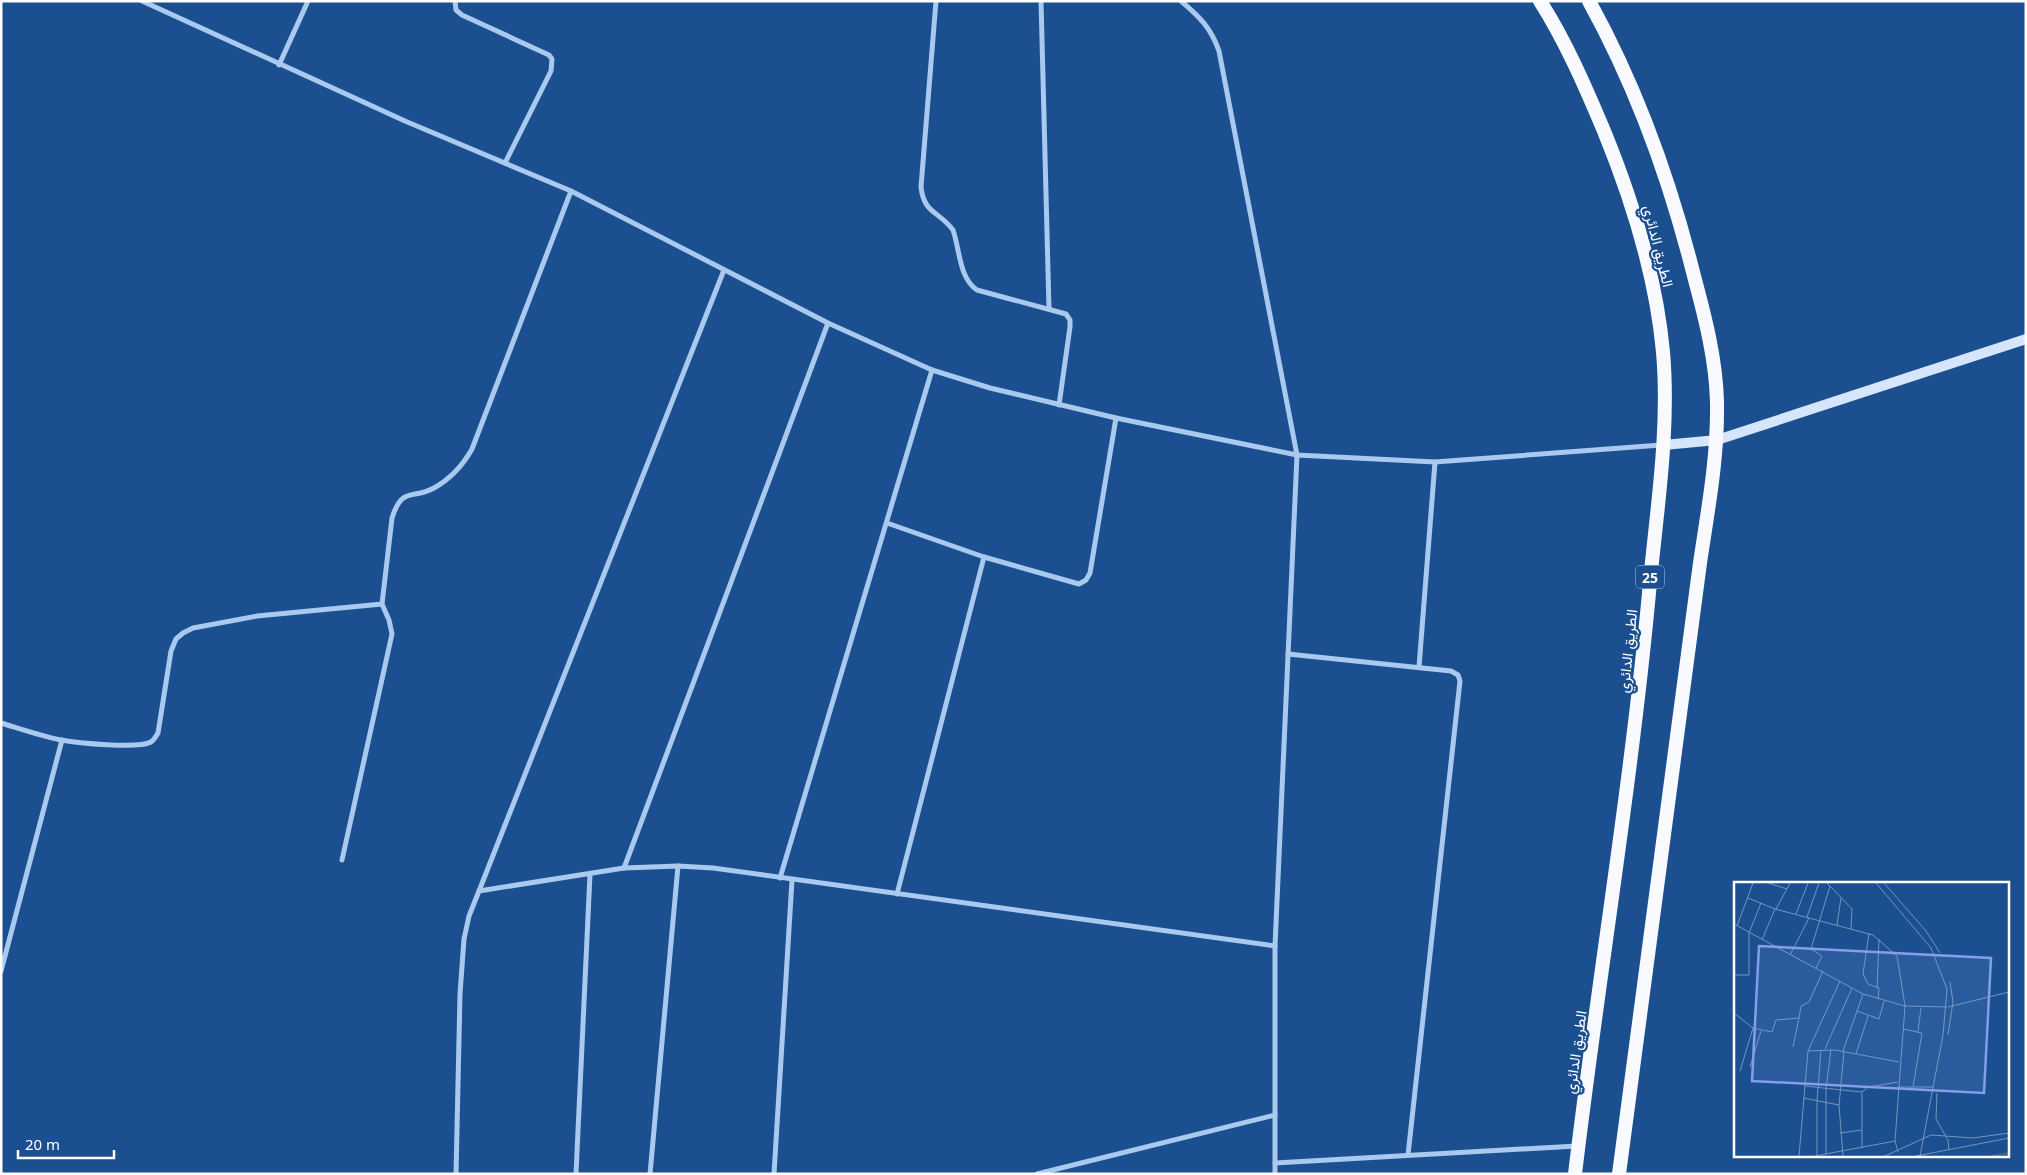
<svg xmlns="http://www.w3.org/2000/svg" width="2027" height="1175" font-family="'Noto Sans',Vazirmatn,sans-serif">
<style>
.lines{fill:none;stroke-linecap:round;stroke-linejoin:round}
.minor{stroke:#a9c9ee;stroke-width:5}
.secondary{stroke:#d6e6fa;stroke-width:10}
.trunk{stroke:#f8faff;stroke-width:14}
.labels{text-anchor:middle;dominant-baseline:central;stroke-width:4.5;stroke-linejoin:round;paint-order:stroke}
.shield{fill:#1b4f8f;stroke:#bbcadd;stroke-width:1}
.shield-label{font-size:14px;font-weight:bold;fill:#fff}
.street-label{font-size:15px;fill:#fff;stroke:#1b4f8f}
.inset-river{fill:none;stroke:#3c6290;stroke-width:2.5}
.inset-road{fill:none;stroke:#7695bc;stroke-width:1}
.view{fill:#839eea;fill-opacity:0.15;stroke:#839eea;stroke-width:2.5}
.inset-edge{fill:none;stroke:#fff;stroke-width:2.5}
</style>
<rect width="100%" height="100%" fill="#1b4f8f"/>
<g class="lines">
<g class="minor">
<path d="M 142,1 L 405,121 L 571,191 L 828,323 L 932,370 L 990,388 L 1116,418 L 1297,455 L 1435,462 L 1661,445"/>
<path d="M 455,1 L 456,10 L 462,15 L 549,55 L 552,59 L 551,71 L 505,163"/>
<path d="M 936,1 L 921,187 C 924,214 939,211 953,230 C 960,250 959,278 977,290 L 1066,314 L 1070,320 L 1070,327 L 1059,405"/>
<path d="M 1041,1 L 1049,309"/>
<path d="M 1181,1 C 1200,17 1211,28 1219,51 L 1297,455 L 1275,946 L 1275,1174"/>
<path d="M 279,65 L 308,1"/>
<path d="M 887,523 L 984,557 L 1079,584 L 1086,580 L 1090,573 L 1116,418"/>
<path d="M 1288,654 L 1451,671 L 1458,675 L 1460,681 L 1408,1155"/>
<path d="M 1419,667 L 1435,462"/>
<path d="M 1,723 C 21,729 41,736 61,740 C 77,743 138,749 151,742 C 154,740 156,736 158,733 L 171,651 L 176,639 L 183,633 L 193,628 L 257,616 L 382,604 L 392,518 C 402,486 412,500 434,488 C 450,479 463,465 472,449 L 571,191"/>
<path d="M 342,860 L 392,634 L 389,620 L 382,604"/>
<path d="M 624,868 L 828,323"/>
<path d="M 780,878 L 932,370"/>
<path d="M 479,891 L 724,270"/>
<path d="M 897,894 L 984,557"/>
<path d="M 1,971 L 62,740"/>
<path d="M 1275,1163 L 1577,1146"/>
<path d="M 456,1174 L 460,994 L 464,939 L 469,916 L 479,891 L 624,868 L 678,866 L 713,868 L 1275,946"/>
<path d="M 576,1174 L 590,874"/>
<path d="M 650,1174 L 678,866"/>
<path d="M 774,1174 L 792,880"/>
<path d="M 1037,1174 L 1275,1115"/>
</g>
<path class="secondary" d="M 1664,445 L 1717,440 L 2026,339"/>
<g class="trunk">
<path d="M 1540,1 C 1566,42 1585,86 1604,131 C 1633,202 1656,275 1663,352 C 1670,432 1656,513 1649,593 C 1631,787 1598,980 1575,1174"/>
<path d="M 1589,1 C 1637,88 1670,180 1694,276 C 1705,317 1716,359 1717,402 C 1718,457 1708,509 1700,563 L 1619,1174"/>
</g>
</g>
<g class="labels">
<rect class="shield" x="1636" y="565.5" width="28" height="23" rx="4"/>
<g class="shield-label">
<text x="1650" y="577">25</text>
</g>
<g class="street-label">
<text transform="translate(1659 246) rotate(76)">الطريق الدائري</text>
<text transform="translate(1627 651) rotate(-84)">الطريق الدائري</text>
<text transform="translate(1575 1052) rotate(-82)">الطريق الدائري</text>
</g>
</g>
<g transform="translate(1734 882)">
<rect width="275" height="275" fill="#1b4f8f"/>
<path class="inset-river" d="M 258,274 L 275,271"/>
<path class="inset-road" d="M 34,1 L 53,7M 93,1 L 118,27 L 117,47M 142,1 L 197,66 L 213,107 L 209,153 L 186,274M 150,1 L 192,49 L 206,71M 14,16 L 41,27 L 139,53 L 163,74 L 171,124 L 161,259 L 164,270M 42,27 L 56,1M 62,32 L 74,1M 73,35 L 85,1M 0,42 L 129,112 L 171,124 L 213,125M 103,43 L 107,16M 3,44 L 19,1M 135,51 L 129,92 L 134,102 L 145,106 L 144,117M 28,58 L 41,27M 56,73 L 75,36M 82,86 L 88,74 L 77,67 L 96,4M 0,93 L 15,93 L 15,51 L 27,21M 143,106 L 145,57M 214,125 L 275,110M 123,129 L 145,137 L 150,119M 0,131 L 19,146 L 38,150 L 42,138 L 65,136 L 67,124 L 75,120 L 89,89M 169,147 L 188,151 L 179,205M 184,149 L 187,126M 214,153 L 219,120 L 216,100M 59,165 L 65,136M 91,167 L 118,106M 74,169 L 106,99M 109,169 L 129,112M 122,172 L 134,134M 16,185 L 27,149M 6,189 L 19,146M 70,204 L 128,210M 164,205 L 199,205M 203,211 L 202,237 L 214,258 L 215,268M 69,216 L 105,223M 106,251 L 128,248M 128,266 L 128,210 L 134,205 L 164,200M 92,272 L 92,207 L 97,167M 83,273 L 83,219 L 87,168M 65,274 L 74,169 L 101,168 L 165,180M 81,274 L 161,259M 109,274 L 105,223 L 110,170M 151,274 L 197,253 L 239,256 L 275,251M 182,274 L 275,256"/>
<path class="view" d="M 25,64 L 257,76 L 250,211 L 18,199 Z"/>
<rect width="275" height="275" class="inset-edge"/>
</g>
<rect width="2027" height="1175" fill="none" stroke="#ffffff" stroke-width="5"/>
<path d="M18 1150v8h96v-8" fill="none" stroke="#ffffff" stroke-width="2.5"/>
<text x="25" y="1150" font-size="15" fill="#ffffff" stroke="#1b4f8f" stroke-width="4" paint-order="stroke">20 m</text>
</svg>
